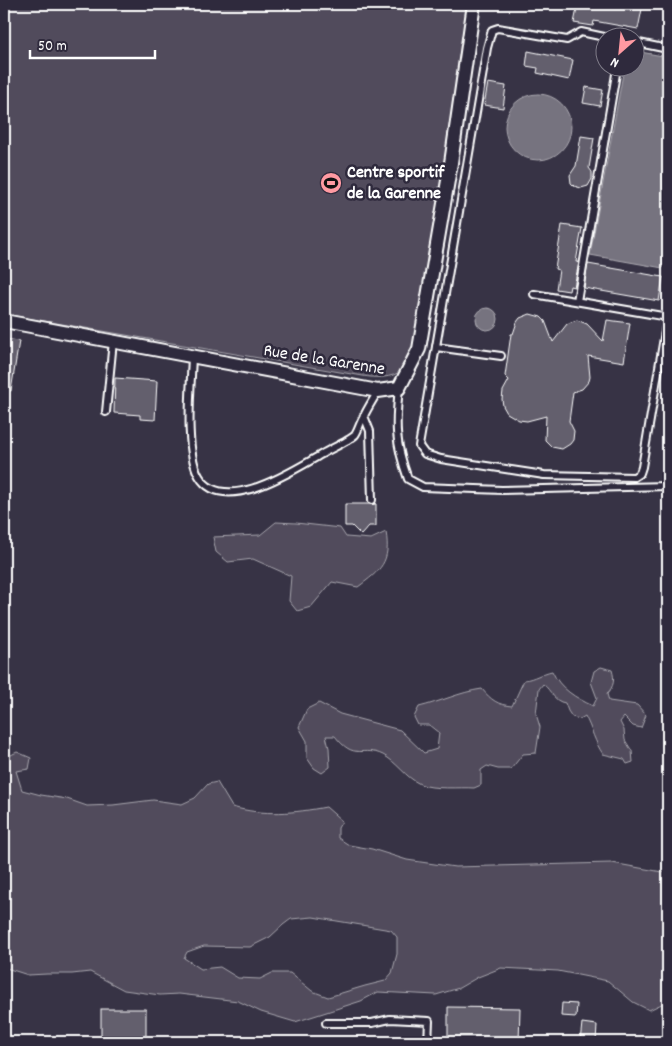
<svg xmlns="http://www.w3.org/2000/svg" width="672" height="1046" font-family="Dekko,sans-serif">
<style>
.green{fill:#514c5c;stroke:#a8a6ae;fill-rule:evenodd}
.water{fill:#76737f;stroke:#adabb2}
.building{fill:#635f6d;stroke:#fff}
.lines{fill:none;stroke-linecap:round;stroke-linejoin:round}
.service-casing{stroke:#fff;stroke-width:10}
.minor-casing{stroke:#fff;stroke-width:16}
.service{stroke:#2f2a3d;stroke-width:6}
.minor{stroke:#2f2a3d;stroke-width:12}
.labels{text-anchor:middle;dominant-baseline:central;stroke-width:5;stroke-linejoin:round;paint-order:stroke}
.poi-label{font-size:18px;font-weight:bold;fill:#fff;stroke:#2f2a3d;text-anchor:start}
.street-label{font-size:18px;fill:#fff;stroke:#2f2a3d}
</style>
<rect width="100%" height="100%" fill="#373345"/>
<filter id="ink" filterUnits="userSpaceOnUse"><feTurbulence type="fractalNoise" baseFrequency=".02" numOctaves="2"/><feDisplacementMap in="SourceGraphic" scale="10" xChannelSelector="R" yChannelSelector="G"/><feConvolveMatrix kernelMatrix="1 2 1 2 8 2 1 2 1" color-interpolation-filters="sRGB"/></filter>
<g filter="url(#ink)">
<g class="green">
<path d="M 4,4 L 468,4 L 416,350 C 411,356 407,366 402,370 C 392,379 375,378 363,376 L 4,314 Z"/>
<path d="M 276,522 L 296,523 L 340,528 L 346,537 L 371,539 L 386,532 C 391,562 381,570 358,587 L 332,582 L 311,607 L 297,611 L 289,601 L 291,576 L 253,559 L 228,562 L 216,552 L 213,537 L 260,535 Z"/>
<path d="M 601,667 L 612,670 C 615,680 614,686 607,694 L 609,701 L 637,705 L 646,715 L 641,728 L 633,726 L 624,717 L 620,722 L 624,730 L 625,740 L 632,751 L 633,762 L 627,764 L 624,759 L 603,754 C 595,743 592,729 585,716 L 580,719 L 572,717 L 568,711 L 565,703 C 553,701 552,691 543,684 L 539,689 L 536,714 L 540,727 L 536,753 L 523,754 L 511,769 L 498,769 L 487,766 L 481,770 L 481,785 L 474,788 C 460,787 433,790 420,784 C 405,777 397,762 383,755 C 362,745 355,762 335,736 L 326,736 L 329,748 L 330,767 L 322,773 L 314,768 L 307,758 L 307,741 L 299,727 L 307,709 L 319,703 L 340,714 L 400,730 L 424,753 L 437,749 L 439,733 L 429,725 L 418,725 L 414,717 L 419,707 C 440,702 460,692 482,689 C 491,700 498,705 512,706 L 524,680 C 534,679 542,673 552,671 C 560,689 576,698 593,706 L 597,698 L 591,682 L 594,671 Z"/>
<path d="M 17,752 L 31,758 L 29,769 L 16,771 L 22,790 L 41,795 L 67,799 L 87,806 L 113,805 L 153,800 L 182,804 L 195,798 L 208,784 L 217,782 L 232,807 C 264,816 295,813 326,807 L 342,821 L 338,828 L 338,838 L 349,845 L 372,849 L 407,860 L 455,867 L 612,863 L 668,873 L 668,1001 L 649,1010 L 633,1002 L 608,981 L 558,971 L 501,968 L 478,977 L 459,988 L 436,995 L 378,992 L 361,1001 L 295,1022 L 261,1012 L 238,1001 L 179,994 L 160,995 L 124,990 L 90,972 L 72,974 L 47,974 L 28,975 L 6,968 L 4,966 L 4,762 L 7,757 ZM 313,917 L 391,930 L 397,937 L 397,954 L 392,973 L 385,981 L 365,986 L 328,997 L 312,991 L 290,973 L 272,973 L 260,979 L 238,978 L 220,967 L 201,969 L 184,958 L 187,952 L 204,946 L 250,947 L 270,937 L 283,925 L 291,919 Z"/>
</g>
<g class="water">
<path d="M 635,51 L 668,57 L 668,240 L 663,268 L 590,255 L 624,68 L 634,68 Z"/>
<circle cx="538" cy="127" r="33"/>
<circle cx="487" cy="319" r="11"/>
</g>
<g class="building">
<path d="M 578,4 L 643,4 L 638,29 L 594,21 L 593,26 L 574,23 Z"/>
<path d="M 528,51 L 573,60 L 569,80 L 537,73 L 538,68 L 526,66 Z"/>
<path d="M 488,83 L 506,86 L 503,108 L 484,105 Z"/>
<path d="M 586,87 L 603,90 L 600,106 L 583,103 Z"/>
<path d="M 581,136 L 594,138 L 589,168 L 592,172 L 592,179 L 588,186 L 581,188 L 574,186 L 571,183 L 570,175 L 576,166 Z"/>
<path d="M 562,225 L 582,228 L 576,262 L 579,262 L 574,287 L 570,286 L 569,291 L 556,289 L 559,270 L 555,269 Z"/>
<path d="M 588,264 L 663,277 L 659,301 L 584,288 Z"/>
<path d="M 530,314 L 541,317 L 545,321 L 553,342 L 567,324 L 571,322 L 577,320 L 587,324 L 603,341 L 607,320 L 630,323 L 624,362 L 588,356 L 590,377 L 589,381 L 582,389 L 573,392 L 569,421 L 574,431 L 573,440 L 570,444 L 562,449 L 552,447 L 545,440 L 546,416 L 527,421 L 519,420 L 507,413 L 503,406 L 502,399 L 503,391 L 509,380 L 505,376 L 511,334 L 513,334 L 517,322 L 520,318 Z"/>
<path d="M 4,339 L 19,341 L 11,391 L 4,390 Z"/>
<path d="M 115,378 L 157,381 L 155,420 L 140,419 L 140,415 L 114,413 Z"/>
<path d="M 345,504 L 376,504 L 376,526 L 369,526 L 361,535 L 352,526 L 345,526 Z"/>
<path d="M 562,1003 L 577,1004 L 576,1017 L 561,1016 Z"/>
<path d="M 448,1007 L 520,1008 L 519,1042 L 448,1042 Z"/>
<rect x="101" y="1009" width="45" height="33"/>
<path d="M 582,1023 L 597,1025 L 596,1042 L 580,1042 Z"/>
</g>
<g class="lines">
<g class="service-casing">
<g id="service">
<path d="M 609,38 L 581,32 L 567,40 L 498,28 L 492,30 L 487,48 L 419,446 L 425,454 L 441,459 L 544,475 L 634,477 L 640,473 L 642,467 L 668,314"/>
<path d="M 634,42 L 668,49"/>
<path d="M 534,294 L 668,317"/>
<path d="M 577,301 L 617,68"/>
<path d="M 436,347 L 501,356"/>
<path d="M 192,356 C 191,387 184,450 199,476 C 223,517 294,470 322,454 C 330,449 349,441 355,435 C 358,431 360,423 363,418 C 367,409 373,400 378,391"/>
<path d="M 399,388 C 395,425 395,443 408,479 L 423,487 L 502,490 L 668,486"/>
<path d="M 106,412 L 113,341"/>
<path d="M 364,416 L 370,431 L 372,500"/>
<path d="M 326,1023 L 372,1023 L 390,1019 L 429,1021 L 428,1042"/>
</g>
</g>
<g class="minor-casing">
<path id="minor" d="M 4,321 L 378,391 L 399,388 L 419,349 L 451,163 L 474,4"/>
</g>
<use href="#service" class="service"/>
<use href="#minor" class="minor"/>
</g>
</g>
<defs>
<g id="stadium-disc" transform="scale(1.125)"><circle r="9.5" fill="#ff9aa2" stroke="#2f2a3d"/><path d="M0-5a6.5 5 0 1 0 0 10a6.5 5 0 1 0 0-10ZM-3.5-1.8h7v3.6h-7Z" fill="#111"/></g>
</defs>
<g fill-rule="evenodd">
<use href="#stadium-disc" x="331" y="183"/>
</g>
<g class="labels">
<g class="poi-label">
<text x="347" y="173">Centre sportif<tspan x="347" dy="21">de la Garenne</tspan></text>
</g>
<g class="street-label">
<text transform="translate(324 361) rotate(9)">Rue de la Garenne</text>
</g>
</g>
<rect width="672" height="1046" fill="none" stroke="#2f2a3d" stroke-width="20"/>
<rect x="10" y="10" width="652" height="1026" fill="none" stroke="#fff" stroke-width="2" filter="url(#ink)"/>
<g transform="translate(620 52) rotate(207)"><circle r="24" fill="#2f2a3d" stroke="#827f8b"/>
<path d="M0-4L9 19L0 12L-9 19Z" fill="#ff9aa2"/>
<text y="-8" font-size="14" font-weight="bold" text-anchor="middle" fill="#ffffff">N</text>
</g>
<path d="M30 50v8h125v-8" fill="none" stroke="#ffffff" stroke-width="2.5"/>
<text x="38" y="50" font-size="15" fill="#ffffff" stroke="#2f2a3d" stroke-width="4" paint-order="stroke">50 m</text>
</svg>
